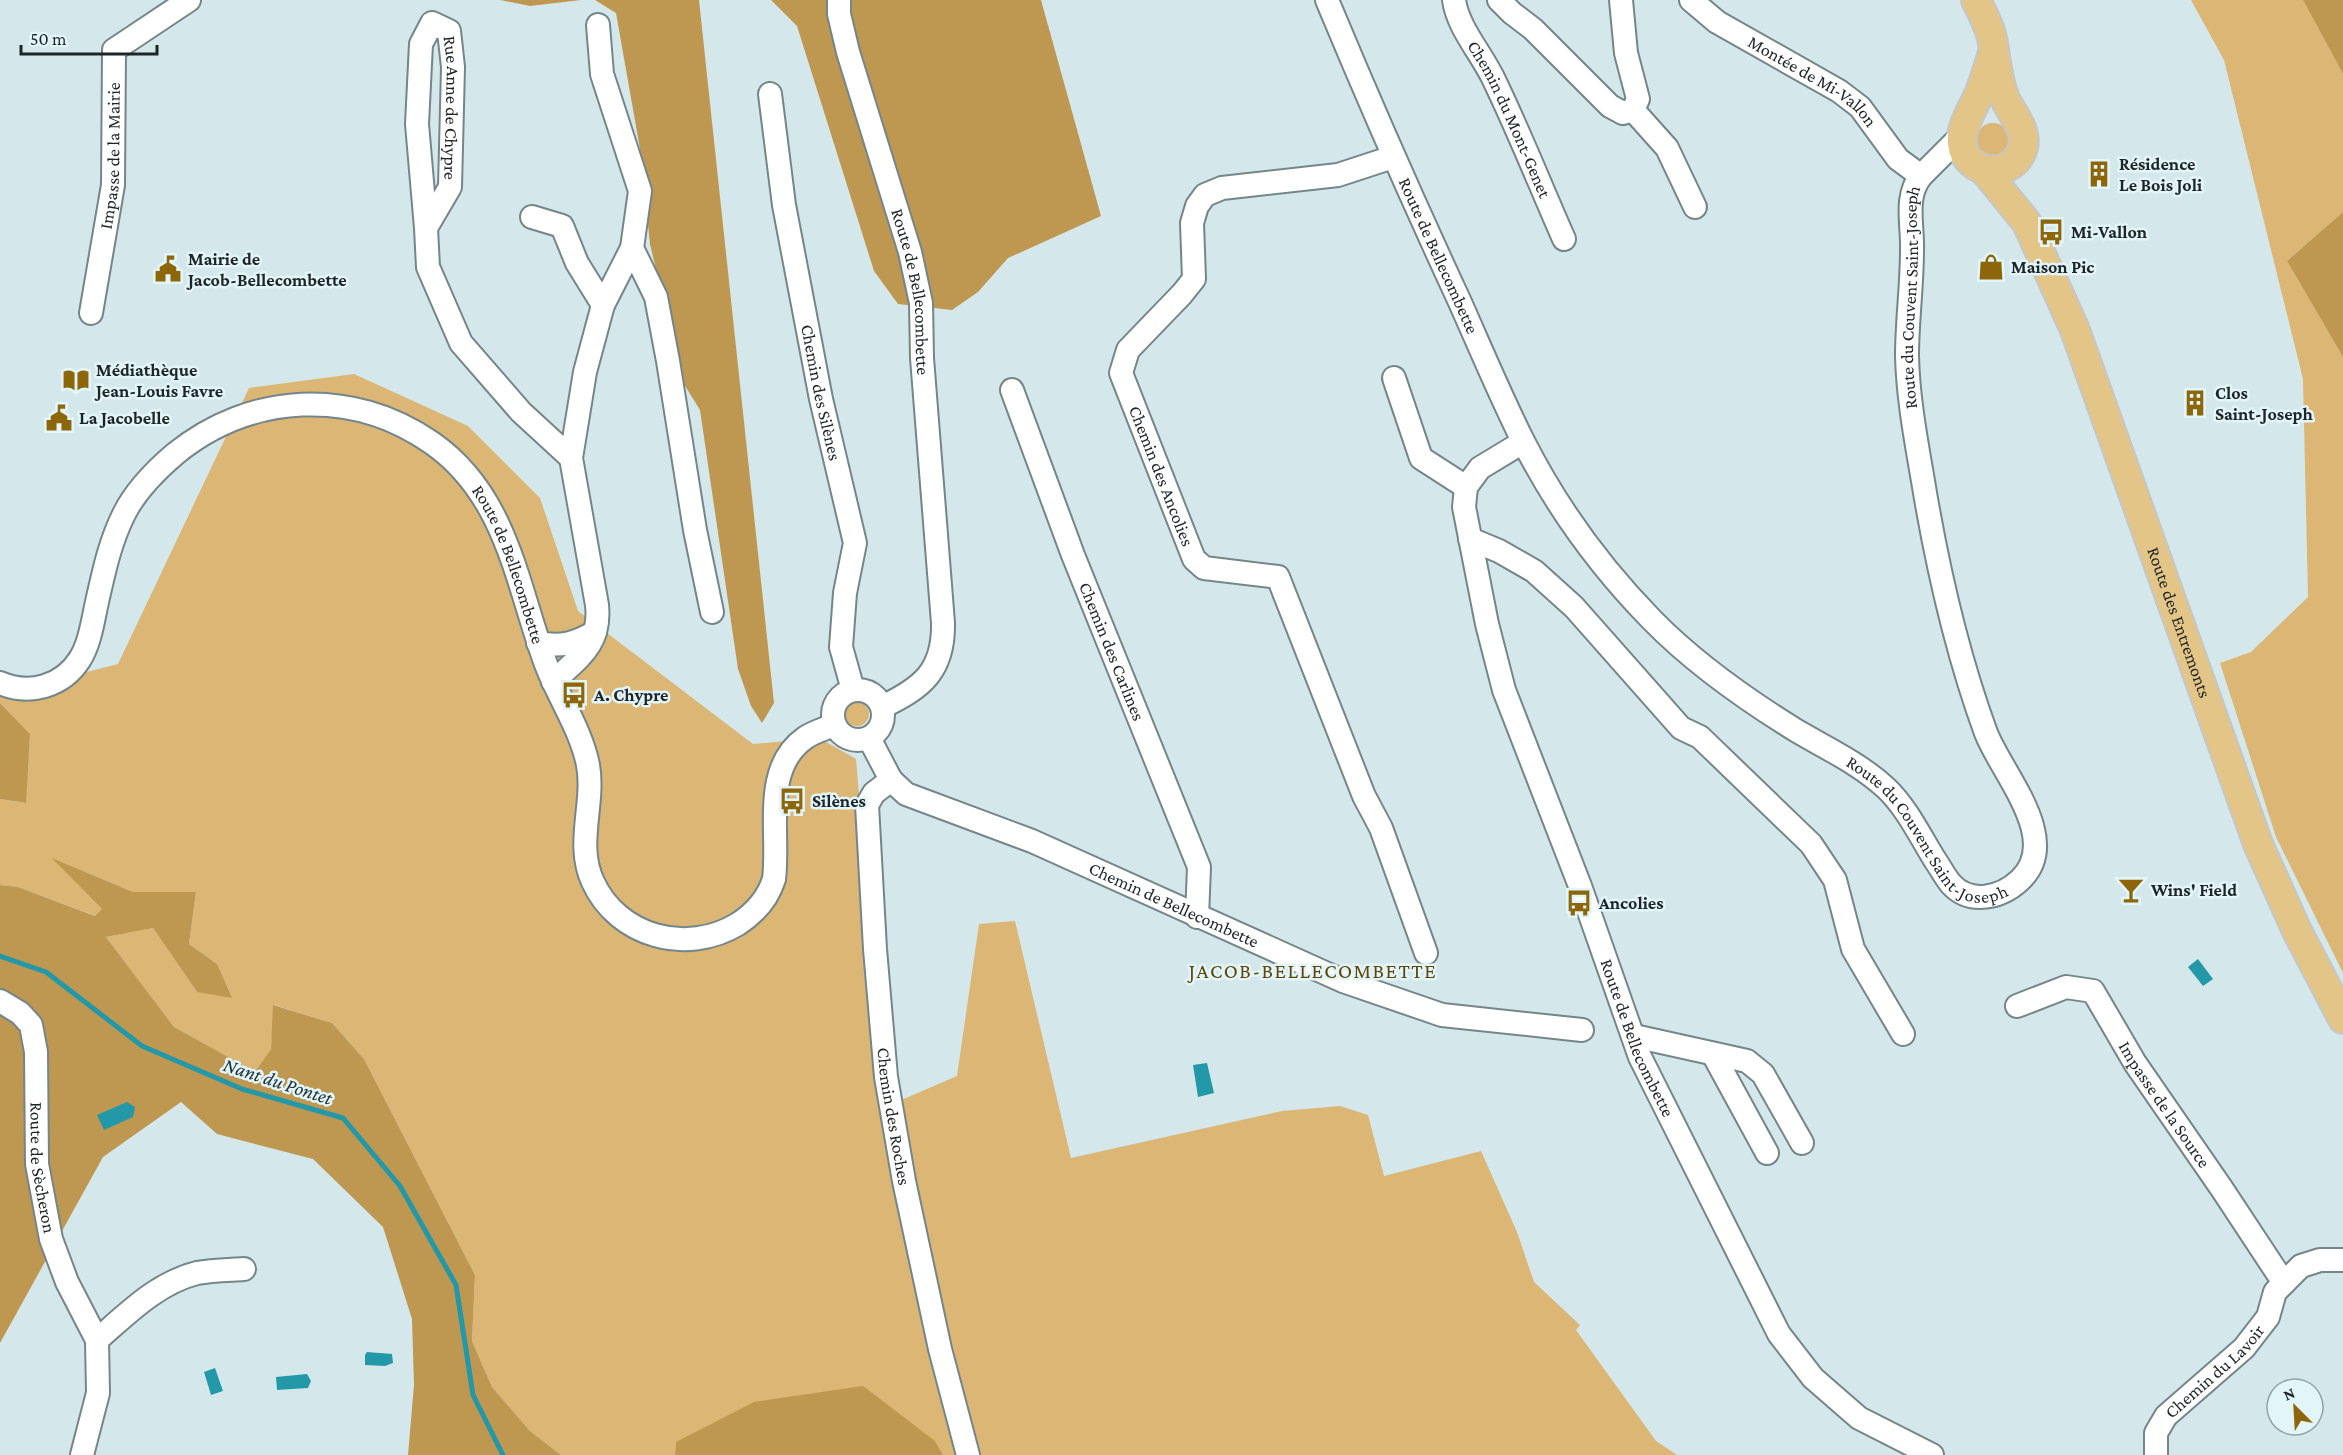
<svg xmlns="http://www.w3.org/2000/svg" width="2343" height="1455" viewBox="0 0 2343 1455" font-family="'Crimson Pro',serif">
  <rect width="100%" height="100%" fill="#d4e8eb"/>
  <g fill="#dbb674">
    <path d="M 2191,0 L 2303,0 L 2343,74 L 2343,212 L 2287,261 L 2343,357 L 2343,973 L 2276,837 L 2220,663 L 2251,652 L 2308,597 L 2303,379 L 2224,60 Z"/>
    <circle cx="1993" cy="140" r="17"/>
    <path d="M 354,374 L 468,426 L 540,498 L 578,611 L 753,744 L 819,738 L 856,759 L 885,1107 L 957,1076 L 979,924 L 1015,921 L 1071,1158 L 1282,1111 L 1340,1106 L 1368,1115 L 1384,1176 L 1481,1151 L 1517,1232 L 1534,1282 L 1580,1325 L 1576,1330 L 1656,1441 L 1677,1455 L 943,1455 L 935,1441 L 676,1442 L 675,1455 L 561,1455 L 530,1431 L 492,1387 L 472,1341 L 475,1275 L 364,1059 L 332,1023 L 274,1005 L 271,1049 L 255,1073 L 174,1027 L 106,937 L 153,928 L 197,992 L 217,964 L 189,944 L 196,892 L 133,892 L 54,859 L 102,909 L 96,916 L 18,887 L 0,885 L 0,799 L 25,803 L 30,734 L 0,703 L 0,694 L 118,664 L 249,388 Z"/>
    <circle cx="857" cy="714" r="12"/>
  </g>
  <g fill="#be9751">
    <path d="M 500,0 L 581,0 L 530,6 Z"/>
    <path d="M 595,0 L 699,0 L 774,703 L 762,723 L 751,706 L 738,669 L 700,410 L 682,381 L 650,244 L 640,149 L 616,13 Z"/>
    <path d="M 771,0 L 1041,0 L 1101,216 L 1008,258 L 978,292 L 952,310 L 898,304 L 874,271 L 797,26 Z"/>
    <path d="M 2303,0 L 2343,0 L 2343,74 Z"/>
    <path d="M 2343,212 L 2343,357 L 2287,261 Z"/>
    <path d="M 0,703 L 30,734 L 26,803 L 0,799 Z"/>
    <path d="M 52,858 L 133,892 L 196,892 L 189,944 L 217,964 L 232,998 L 197,992 L 153,928 L 106,937 L 174,1027 L 255,1072 L 271,1049 L 273,1005 L 332,1023 L 364,1059 L 475,1275 L 472,1341 L 492,1387 L 530,1431 L 561,1455 L 408,1455 L 414,1385 L 412,1319 L 383,1227 L 313,1159 L 217,1134 L 181,1102 L 103,1157 L 0,1343 L 0,885 L 18,887 L 95,916 L 102,909 Z"/>
    <path d="M 863,1386 L 935,1441 L 943,1455 L 675,1455 L 676,1442 L 754,1402 Z"/>
  </g>
  <g fill="#2298a8">
    <path d="M 2198,959 L 2213,979 L 2203,986 L 2188,967 Z"/>
    <path d="M 1207,1063 L 1214,1093 L 1198,1097 L 1193,1065 Z"/>
    <path d="M 127,1102 L 135,1107 L 133,1117 L 104,1130 L 97,1115 Z"/>
    <path d="M 367,1352 L 392,1354 L 393,1363 L 385,1366 L 365,1365 L 365,1355 Z"/>
    <path d="M 215,1368 L 223,1391 L 211,1395 L 204,1372 Z"/>
    <path d="M 307,1374 L 311,1381 L 308,1388 L 277,1390 L 276,1377 Z"/>
  </g>
  <g fill="none" stroke-linecap="round" stroke-linejoin="round">
    <path stroke="#2298a8" stroke-width="5" d="M 0,956 L 46,972 L 142,1046 L 242,1089 L 343,1118 L 400,1186 L 456,1285 L 473,1395 L 503,1455"/>
    <g stroke="#748689" stroke-width="26">
      <g id="minor">
        <path id="s1" d="M 839,0 L 839,14 L 848,52 L 910,252 L 921,303 L 922,358 L 943,623 C 944,671 922,688 882,707"/>
        <path id="s2" d="M 1327,0 C 1369,101 1413,201 1459,300 C 1480,347 1500,395 1523,441 C 1556,506 1601,568 1652,620 C 1695,664 1745,699 1797,731 C 1828,749 1860,764 1886,788 C 1907,808 1920,836 1935,860 C 1940,867 1945,877 1951,884 C 1970,905 2001,898 2020,880 C 2063,840 2002,774 1986,733 C 1956,651 1937,566 1923,481 C 1916,440 1908,398 1907,356 C 1907,321 1912,286 1912,250 C 1913,225 1904,197 1921,176 L 1962,135"/>
        <path id="s3" d="M 1454,0 C 1458,29 1483,55 1495,82 C 1520,134 1541,187 1564,239"/>
        <path d="M 1499,0 L 1512,13 L 1533,29 L 1610,106 L 1623,113 L 1633,110 L 1638,99 L 1626,53 L 1621,0"/>
        <path id="s4" d="M 1691,0 L 1717,22 L 1839,91 L 1860,107 L 1898,159 L 1921,176"/>
        <path id="s5" d="M 770,94 L 784,205 L 821,399 L 855,543 L 845,593 L 841,647 L 853,690"/>
        <path d="M 1633,110 L 1667,148 L 1695,207"/>
        <path id="s6" d="M 1393,157 L 1338,175 L 1222,188 L 1205,195 L 1197,206 L 1192,223 L 1194,279 L 1182,294 L 1128,350 L 1121,373 L 1194,559 L 1204,568 L 1278,577 L 1364,796 L 1381,828 L 1426,953"/>
        <path d="M 532,217 L 562,226 L 577,263 L 603,305"/>
        <path id="s7" d="M 426,228 L 417,124 L 421,44 L 432,23 L 449,31 L 453,67 L 450,187 L 426,228 L 428,267 L 461,343 L 521,412 L 571,458"/>
        <path d="M 632,248 L 656,297 L 668,361 L 695,530 L 712,612"/>
        <path id="s8" d="M 91,313 L 113,185 L 114,50 L 189,0"/>
        <path d="M 1394,378 L 1421,458 L 1466,487"/>
        <path id="s9" d="M 1012,390 L 1073,555 L 1199,867 L 1197,917"/>
        <path id="s10" d="M 1523,442 L 1480,468 L 1466,487 L 1464,507 L 1487,624 L 1504,690 L 1580,886 L 1640,1057 L 1779,1334 L 1813,1378 L 1859,1418 L 1932,1455"/>
        <path d="M 1470,539 L 1499,551 L 1534,571 L 1574,607 L 1681,728 L 1700,737 L 1811,844 L 1835,880 L 1853,949 L 1903,1034"/>
        <path d="M 538,643 C 561,647 575,644 595,632"/>
        <path d="M 553,682 C 579,657 601,645 597,605 L 571,458 L 585,372 L 603,305 L 632,248 L 640,191 L 602,74 L 598,25"/>
        <path id="s11" d="M 0,683 C 30,696 63,686 80,659 C 90,643 93,620 97,602 C 104,571 110,542 124,514 C 136,490 155,471 175,454 C 250,393 352,387 432,443 C 508,496 517,587 547,667 C 560,700 581,730 588,765 C 595,804 575,844 593,882 C 618,937 687,955 738,924 C 755,913 768,898 774,879 C 780,833 761,769 805,738 C 813,732 825,729 834,725"/>
        <circle cx="858" cy="715" r="25"/>
        <path id="s12" d="M 869,738 L 891,780 L 906,794 L 1032,841 L 1343,981 L 1442,1015 L 1582,1030"/>
        <path id="s13" d="M 891,780 L 874,793 L 867,805 L 875,949 L 886,1077 L 904,1181 L 940,1349 L 968,1455"/>
        <path id="s14" d="M 0,1001 L 20,1013 L 31,1025 L 36,1052 L 37,1164 L 51,1239 L 67,1282 L 97,1340 L 98,1393 L 82,1455"/>
        <path id="s15" d="M 2017,1006 L 2066,987 L 2093,991 L 2135,1063 L 2222,1189 L 2284,1283"/>
        <path d="M 1634,1036 L 1747,1061 L 1763,1074 L 1802,1143"/>
        <path d="M 1713,1054 L 1767,1153"/>
        <path d="M 97,1340 C 127,1314 157,1283 197,1273 C 212,1270 229,1270 244,1269"/>
        <path id="s16" d="M 2156,1455 L 2156,1433 L 2166,1416 L 2244,1348 L 2268,1317 L 2275,1292 L 2301,1266 L 2320,1260 L 2343,1260"/>
      </g>
    </g>
    <g stroke="#c4c6c7" stroke-width="32">
      <g id="major">
        <path d="M 1976,0 C 1982,12 1989,25 1992,38 C 1996,59 1997,81 2006,101 C 2013,115 2027,130 2023,147 C 2015,180 1965,177 1962,143 C 1960,127 1974,107 1980,92 C 1985,79 1989,66 1993,53"/>
        <path id="s17" d="M 1984,170 L 2027,223 L 2075,330 L 2258,844 L 2297,931 L 2343,1019"/>
      </g>
    </g>
    <use href="#minor" stroke="#fff" stroke-width="22"/>
    <use href="#major" stroke="#e4c588" stroke-width="28"/>
  </g>
  <defs>
    <g id="building-bare" transform="scale(2.07)"><path d="M-4-6H4V6H1V3H-1V6H-4ZM-2.5-4.3h1.7v1.8h-1.7ZM.8-4.3h1.7v1.8H.8ZM-2.5-1h1.7V.8h-1.7ZM.8-1h1.7V.8H.8Z" fill="#8d6609" stroke="#e2f5f9" stroke-width="2.5" paint-order="stroke"/></g>
    <g id="bus-bare" transform="scale(2.07)"><path d="M-5-6H5V4H4V6H2V4H-2V6H-4V4H-5ZM-3.5-4V0h7V-4ZM-3.5 1.2v1.5H-2V1.2ZM2 1.2v1.5H3.5V1.2Z" fill="#8d6609" stroke="#e2f5f9" stroke-width="2.5" paint-order="stroke"/></g>
    <g id="shop-bare" transform="scale(2.07)"><path d="M-5-2.5h2.3a2.7 3.5 0 0 1 5.4 0H5L5.5 6h-11ZM-1.5-2.5h3a1.5 2.3 0 0 0-3 0Z" fill="#8d6609" stroke="#e2f5f9" stroke-width="2.5" paint-order="stroke"/></g>
    <g id="civic-bare" transform="scale(2.07)"><path d="M-.6-6.5H3V-4.5H.6V-3L4-1V1h2V6H-6V1h2V-1L-.6-3ZM-1.2 2.5V6h2.4V2.5Z" fill="#8d6609" stroke="#e2f5f9" stroke-width="2.5" paint-order="stroke"/></g>
    <g id="library-bare" transform="scale(2.07)"><path d="M-6-4Q-3-5.5-.7-3.5V5Q-3 3-6 4ZM6-4Q3-5.5 .7-3.5V5Q3 3 6 4Z" fill="#8d6609" stroke="#e2f5f9" stroke-width="2.5" paint-order="stroke"/></g>
    <g id="bar-bare" transform="scale(2.07)"><path d="M-6-5H6L.8 .8V4.5H3.5V6h-7V4.5H-.8V.8Z" fill="#8d6609" stroke="#e2f5f9" stroke-width="2.5" paint-order="stroke"/></g>
  </defs>
  <g fill-rule="evenodd">
    <use href="#building-bare" x="2099" y="174"/>
    <use href="#bus-bare" x="2051" y="232"/>
    <use href="#shop-bare" x="1991" y="267"/>
    <use href="#civic-bare" x="168" y="269"/>
    <use href="#library-bare" x="76" y="380"/>
    <use href="#building-bare" x="2195" y="403"/>
    <use href="#civic-bare" x="59" y="418"/>
    <use href="#bus-bare" x="574" y="695"/>
    <use href="#bus-bare" x="792" y="801"/>
    <use href="#bar-bare" x="2131" y="890"/>
    <use href="#bus-bare" x="1579" y="903"/>
  </g>
  <g text-anchor="middle" dominant-baseline="central" stroke-width="5" stroke-linejoin="round" paint-order="stroke">
    <g font-size="18" fill="#1e2526" stroke="#e2f5f9">
      <text stroke="none"><textPath href="#s4" startOffset="147">Montée de Mi-Vallon</textPath></text>
      <text stroke="none"><textPath href="#s7" startOffset="304">Rue Anne de Chypre</textPath></text>
      <text stroke="none"><textPath href="#s3" startOffset="132">Chemin du Mont-Genet</textPath></text>
      <text stroke="none"><textPath href="#s8" startOffset="159">Impasse de la Mairie</textPath></text>
      <text stroke="none"><textPath href="#s2" startOffset="279">Route de Bellecombette</textPath></text>
      <text stroke="none"><textPath href="#s1" startOffset="302">Route de Bellecombette</textPath></text>
      <text stroke="none"><textPath href="#s2" startOffset="1794">Route du Couvent Saint-Joseph</textPath></text>
      <text stroke="none"><textPath href="#s5" startOffset="303">Chemin des Silènes</textPath></text>
      <text stroke="none"><textPath href="#s6" startOffset="512">Chemin des Ancolies</textPath></text>
      <text stroke="none"><textPath href="#s11" startOffset="746">Route de Bellecombette</textPath></text>
      <text stroke="none"><textPath href="#s17" startOffset="496">Route des Entremonts</textPath></text>
      <text stroke="none"><textPath href="#s9" startOffset="280">Chemin des Carlines</textPath></text>
      <text stroke="none"><textPath href="#s2" startOffset="1058">Route du Couvent Saint-Joseph</textPath></text>
      <text stroke="none"><textPath href="#s12" startOffset="358">Chemin de Bellecombette</textPath></text>
      <text stroke="none"><textPath href="#s10" startOffset="654">Route de Bellecombette</textPath></text>
      <text stroke="none"><textPath href="#s15" startOffset="214">Impasse de la Source</textPath></text>
      <text stroke="none"><textPath href="#s13" startOffset="348">Chemin des Roches</textPath></text>
      <text stroke="none"><textPath href="#s14" startOffset="183">Route de Sècheron</textPath></text>
      <text stroke="none"><textPath href="#s16" startOffset="108">Chemin du Lavoir</textPath></text>
    </g>
    <g font-size="18" font-weight="bold" fill="#1e2526" stroke="#e2f5f9" text-anchor="start">
      <text x="2119" y="164">Résidence<tspan x="2119" dy="21">Le Bois Joli</tspan></text>
      <text x="2071" y="232">Mi-Vallon</text>
      <text x="188" y="259">Mairie de<tspan x="188" dy="21">Jacob-Bellecombette</tspan></text>
      <text x="2011" y="267">Maison Pic</text>
      <text x="96" y="370">Médiathèque<tspan x="96" dy="21">Jean-Louis Favre</tspan></text>
      <text x="2215" y="393">Clos<tspan x="2215" dy="21">Saint-Joseph</tspan></text>
      <text x="79" y="418">La Jacobelle</text>
      <text x="594" y="695">A. Chypre</text>
      <text x="812" y="801">Silènes</text>
      <text x="2151" y="890">Wins' Field</text>
      <text x="1599" y="903">Ancolies</text>
    </g>
    <g font-size="20" font-style="italic" fill="#1b2e31" stroke="#e2f5f9">
      <text transform="translate(278 1081) rotate(18)">Nant du Pontet</text>
    </g>
    <g font-size="21" letter-spacing="1.5" fill="#61450a" stroke="#e2f5f9">
      <text x="1313" y="971">JACOB-BELLECOMBETTE</text>
    </g>
  </g>
  <g transform="translate(2295 1407) rotate(336)"><circle r="28" fill="#e2f5f9" stroke="#94a2a5" stroke-width="1.5"/>
  <path d="M0-4.5L10 22L0 15L-10 22Z" fill="#8d6609"/>
  <text y="-9" font-size="16" font-weight="bold" text-anchor="middle" fill="#1e2526">N</text>
  </g>
  <path d="M21 45v9h136v-9" fill="none" stroke="#1e2526" stroke-width="3"/>
  <text x="30" y="45" font-size="18" fill="#1e2526" stroke="#e2f5f9" stroke-width="4.5" paint-order="stroke">50 m</text>
</svg>
